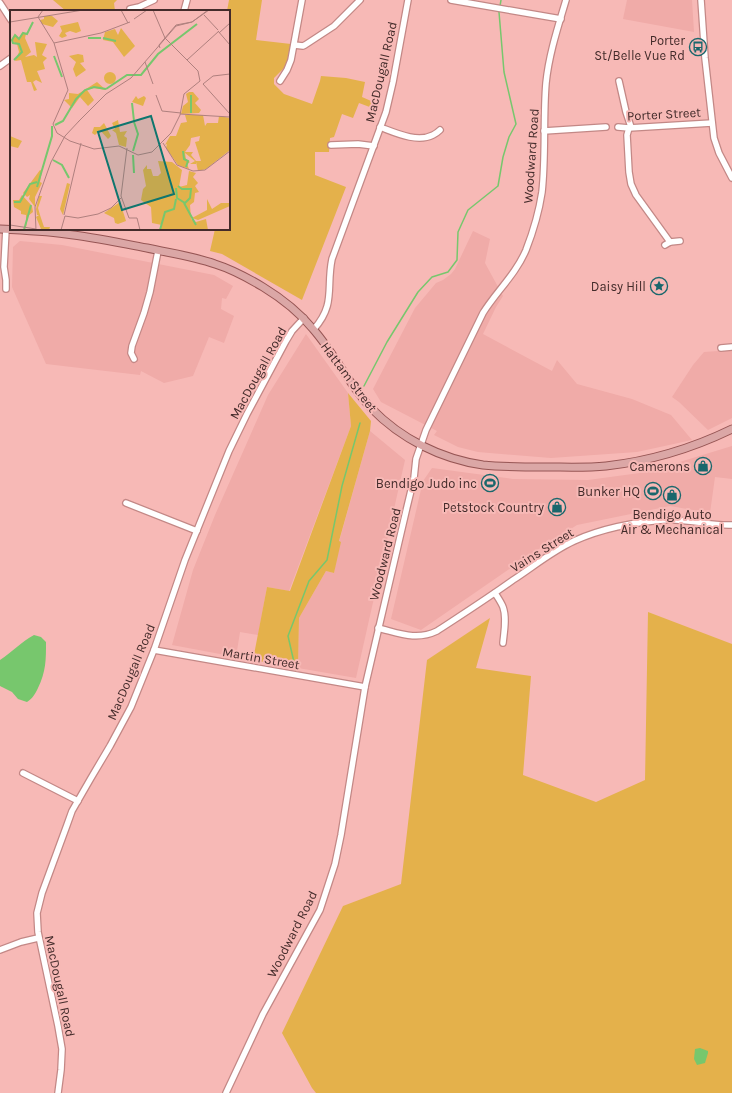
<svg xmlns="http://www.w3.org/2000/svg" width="732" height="1093" viewBox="0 0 732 1093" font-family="Karla,sans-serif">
  <rect width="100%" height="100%" fill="#f7b9b6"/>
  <g fill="#f0aba8">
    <path d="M 627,0 L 692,0 L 694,32 L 623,19 Z"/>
    <path d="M 473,231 L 490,239 L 485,263 L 503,296 L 496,307 L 483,334 L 552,371 L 557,360 L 577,384 L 632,399 L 671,415 L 692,440 L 637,452 L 551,458 L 478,452 L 458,447 L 434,435 L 437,431 L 381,402 L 373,389 L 415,308 L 436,283 L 443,280 L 451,274 L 455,269 Z"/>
    <path d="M 20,241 L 62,245 L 214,275 L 233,286 L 226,299 L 222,298 L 221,309 L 234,316 L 224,343 L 209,337 L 193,376 L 164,383 L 141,371 L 140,375 L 46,364 L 12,287 L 13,247 Z"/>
    <path d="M 306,334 L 348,393 L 351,426 L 289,591 L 267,587 L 258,635 L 240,632 L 236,657 L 172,645 L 193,570 L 215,515 L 268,395 Z"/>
    <path d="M 732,350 L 732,418 L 708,430 L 679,402 L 672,397 L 693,365 L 704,352 Z"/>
    <path d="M 370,431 L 405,460 L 356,678 L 298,668 L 299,618 L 326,571 L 334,573 L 339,542 Z"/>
    <path d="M 732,446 L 732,479 L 715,477 L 710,513 L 670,506 L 577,525 L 531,554 L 421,630 L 391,619 L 423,481 L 432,468 L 513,479 L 588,480 L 647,472 Z"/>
  </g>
  <g fill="#e4b14b">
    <path d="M 53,0 L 117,0 L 114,3 L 115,11 L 66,11 Z"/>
    <path d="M 229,0 L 262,0 L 256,40 L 291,44 L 287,63 L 283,69 L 274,78 L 274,84 L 284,94 L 312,104 L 320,81 L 321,76 L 346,78 L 365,82 L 362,97 L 378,104 L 375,109 L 359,103 L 353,118 L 342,114 L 334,137 L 330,138 L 329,152 L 315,152 L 315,175 L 346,187 L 302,300 L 222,254 L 210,251 L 215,229 L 229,229 L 229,11 L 227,11 Z"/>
    <path d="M 348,393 L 371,421 L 370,431 L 339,541 L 341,542 L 334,573 L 326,571 L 299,618 L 298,668 L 253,660 L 267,587 L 290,591 L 351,426 Z"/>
    <path d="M 648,612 L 732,644 L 732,1093 L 316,1093 L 312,1088 L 282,1033 L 343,906 L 401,884 L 427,660 L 490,618 L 476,668 L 531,676 L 523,775 L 596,802 L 645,780 Z"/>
  </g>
  <g fill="#77c76d">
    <path d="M 34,635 L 41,637 L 46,642 C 46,660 46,671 38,688 C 35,694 33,698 27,702 L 18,699 L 12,692 L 0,686 L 0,660 C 12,652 21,642 34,635 Z"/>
    <path d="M 700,1048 L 708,1051 L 708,1053 L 705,1063 L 697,1065 L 694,1059 L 695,1049 Z"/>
  </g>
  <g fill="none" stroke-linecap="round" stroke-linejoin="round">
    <g stroke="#77c76d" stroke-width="1.5">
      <path d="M 500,6 L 501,0"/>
      <path d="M 364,386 L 387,342 L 418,292 L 432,277 L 448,272 L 457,260 L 458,232 L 468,210 L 498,186 L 503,157 L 509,137 L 516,124 L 504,72 L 499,12"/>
      <path d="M 296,671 L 288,636 L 309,581 L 327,560 L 342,486 L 360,423"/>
    </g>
    <g stroke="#c38886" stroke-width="8">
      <g id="minor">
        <path d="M 451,0 L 561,19"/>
        <path d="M 701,0 L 705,58 L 714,138 L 719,153 L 732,178"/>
        <path d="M 0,3 L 11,20"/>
        <path d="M 130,9 L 139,7 L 154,0"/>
        <path d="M 184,11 L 187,0"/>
        <path d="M 294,45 L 303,46 L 305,45 L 334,26 L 360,0"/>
        <path d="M 0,66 L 11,58"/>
        <path d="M 280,81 L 287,70 L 291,60 L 302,0"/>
        <path d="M 619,81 L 626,112 L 631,127"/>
        <path d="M 380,127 C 396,133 417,143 433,135 C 435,134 438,132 440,130"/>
        <path d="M 618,127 L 629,128 L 712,123"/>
        <path d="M 629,128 L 627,135 L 629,172 L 631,184 L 636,195 L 670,242"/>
        <path d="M 544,131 L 606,127"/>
        <path d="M 331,145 L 358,144 L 374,146"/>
        <path d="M 6,229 L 4,267 L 6,280 L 6,289"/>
        <path d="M 665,245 L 670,242 L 680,241"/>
        <path d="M 314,329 C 336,304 326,288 332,259 L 386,112 L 393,82 L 408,0"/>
        <path d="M 721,348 L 732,347"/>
        <path d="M 134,359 L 131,353 L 132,346 L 144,313 L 150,292 L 158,251"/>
        <path d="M 126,503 L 197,531"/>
        <path d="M 495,593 C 498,598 501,602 503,607 C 507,618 504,632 503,643"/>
        <path d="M 378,628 C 399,633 416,641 437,631 C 463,614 488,598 513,580 C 533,567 552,551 574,541 C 600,529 634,522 663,520 C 686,518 709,526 732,525"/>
        <path d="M 154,650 L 365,687"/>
        <path d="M 23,773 L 78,801"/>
        <path d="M 0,950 L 21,942 L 38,938"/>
        <path d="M 58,1093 L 61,1070 L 62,1049 L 58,1026 L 38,932 L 37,913 L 42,893 L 67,825 L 72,811 L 91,778 L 110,746 L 131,707 L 154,650 L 185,560 L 229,451 L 247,414 L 286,341 L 292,331 L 304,318"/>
        <path d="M 226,1093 L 263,1014 L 320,910 L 335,864 L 341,835 L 365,687 L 407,507 L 414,478 L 416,459 L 426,430 L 483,313 C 496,292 516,274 526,250 C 533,232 539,212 542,192 C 546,156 543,119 546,83 C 549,54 558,27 566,0"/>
      </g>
    </g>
    <g stroke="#965554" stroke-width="9">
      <path id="major" d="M 0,229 C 22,230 44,231 66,234 C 93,237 120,243 147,248 C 169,253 193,256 215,264 C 231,269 248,278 263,287 C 281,298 299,312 313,329 C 335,354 349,385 371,408 C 401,439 441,459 483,465 C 503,467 524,467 545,467 C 565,467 586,468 606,466 C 650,461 693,448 732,429"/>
    </g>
    <use href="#minor" stroke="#fff" stroke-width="5.5"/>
    <use href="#major" stroke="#dba7a6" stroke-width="7"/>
  </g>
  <defs>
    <g id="bus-ring" transform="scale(0.9)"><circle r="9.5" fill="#f7b9b6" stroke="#1a676c" stroke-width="1.5"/><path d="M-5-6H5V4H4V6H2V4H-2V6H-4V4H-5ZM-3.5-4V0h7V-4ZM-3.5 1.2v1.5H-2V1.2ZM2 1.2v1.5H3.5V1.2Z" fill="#1a676c"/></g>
    <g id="sight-ring" transform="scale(0.9)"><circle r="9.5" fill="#f7b9b6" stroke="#1a676c" stroke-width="1.5"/><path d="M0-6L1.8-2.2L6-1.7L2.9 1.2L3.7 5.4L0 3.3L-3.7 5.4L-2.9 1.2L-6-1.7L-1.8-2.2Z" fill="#1a676c"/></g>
    <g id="shop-ring" transform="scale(0.9)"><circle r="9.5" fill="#f7b9b6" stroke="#1a676c" stroke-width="1.5"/><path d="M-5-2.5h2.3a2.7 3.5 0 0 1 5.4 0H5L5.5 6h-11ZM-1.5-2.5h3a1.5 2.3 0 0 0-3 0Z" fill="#1a676c"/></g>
    <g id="stadium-ring" transform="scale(0.9)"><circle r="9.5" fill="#f7b9b6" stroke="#1a676c" stroke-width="1.5"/><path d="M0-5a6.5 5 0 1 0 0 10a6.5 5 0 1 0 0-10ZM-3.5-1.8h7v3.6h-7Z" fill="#1a676c"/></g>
  </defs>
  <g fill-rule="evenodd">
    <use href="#bus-ring" x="698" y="47"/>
    <use href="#sight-ring" x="659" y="286"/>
    <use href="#shop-ring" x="703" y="466"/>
    <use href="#stadium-ring" x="490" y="483"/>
    <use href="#stadium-ring" x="653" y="491"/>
    <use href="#shop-ring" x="672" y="495"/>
    <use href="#shop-ring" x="557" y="507"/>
  </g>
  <g text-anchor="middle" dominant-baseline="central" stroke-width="4" stroke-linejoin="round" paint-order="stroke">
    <g font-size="13" fill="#432b2a" stroke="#f7b9b6" text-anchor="end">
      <text x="685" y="40">Porter<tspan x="685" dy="15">St/Belle Vue Rd</tspan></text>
      <text x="646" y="286">Daisy Hill</text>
      <text x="690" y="466">Camerons</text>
      <text x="477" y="483">Bendigo Judo inc</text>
      <text x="640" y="491">Bunker HQ</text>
      <text x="544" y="507">Petstock Country</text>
      <text x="672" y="514" text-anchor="middle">Bendigo Auto<tspan x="672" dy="15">Air &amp; Mechanical</tspan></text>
    </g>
    <g font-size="13" fill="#432b2a" stroke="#f7b9b6">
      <text transform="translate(381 72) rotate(-77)">MacDougall Road</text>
      <text transform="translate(664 114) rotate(-3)">Porter Street</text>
      <text transform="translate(531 156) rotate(-86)">Woodward Road</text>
      <text transform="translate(258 373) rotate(-61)">MacDougall Road</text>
      <text transform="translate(349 377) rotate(53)">Hattam Street</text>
      <text transform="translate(542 550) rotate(-32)">Vains Street</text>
      <text transform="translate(385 554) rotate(-76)">Woodward Road</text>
      <text transform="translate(261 658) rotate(10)">Martin Street</text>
      <text transform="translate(131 672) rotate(-67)">MacDougall Road</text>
      <text transform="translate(292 934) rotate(-63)">Woodward Road</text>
      <text transform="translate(60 986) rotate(78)">MacDougall Road</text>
    </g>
  </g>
  <g transform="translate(10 10)">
    <rect width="220" height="220" fill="#f7b9b6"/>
    <path d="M 34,6 L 42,6 L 48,11 L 43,17 L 32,14 L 30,10 L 34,9 ZM 68,12 L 71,21 L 66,23 L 60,21 L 55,23 L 57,26 L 52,28 L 49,26 L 52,21 L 50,16 ZM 111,18 L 125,36 L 114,47 L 103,32 L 93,30 L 95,22 L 105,19 L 108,25 ZM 12,23 L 16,24 L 15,28 L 21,42 L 15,47 L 24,45 L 27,47 L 25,32 L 37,34 L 32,45 L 37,48 L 33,52 L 35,59 L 27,61 L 32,73 L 26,70 L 23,72 L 27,80 L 24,81 L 21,72 L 17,72 L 11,50 L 5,51 L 9,42 L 7,34 L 1,30 L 5,24 L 9,28 ZM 68,44 L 73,45 L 74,52 L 70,53 L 76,60 L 66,67 L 63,59 L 66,52 L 59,46 ZM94 68a6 6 0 1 1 12 0a6 6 0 1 1-12 0ZM 87,72 L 96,80 L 84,78 L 77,80 L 84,90 L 78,96 L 70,87 L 62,98 L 54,90 L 59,89 L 59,83 L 68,84 ZM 179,82 L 183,82 L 189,89 L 185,93 L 191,100 L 189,103 L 171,104 L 173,96 L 178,92 L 176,84 ZM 126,86 L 128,89 L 134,86 L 136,88 L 133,96 L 122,92 ZM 175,105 L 193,105 L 195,116 L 197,113 L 208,113 L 209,106 L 220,108 L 220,140 L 196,159 L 188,161 L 186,152 L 186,154 L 180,154 L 185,151 L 175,143 L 176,149 L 180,152 L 177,154 L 179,159 L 168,155 L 156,138 L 157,134 L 155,135 L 160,126 L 166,126 L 171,113 L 177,112 ZM 190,126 L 189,131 L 185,132 L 191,151 L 186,151 L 181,145 L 183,142 L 175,142 L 180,135 L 181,128 ZM 108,110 L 110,122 L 117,121 L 114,126 L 117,128 L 116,137 L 109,135 L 106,123 L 102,120 L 105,119 L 102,113 ZM 94,113 L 101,126 L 98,129 L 90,120 L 85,125 L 82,123 L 84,117 L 90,117 ZM 0,126 L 12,131 L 8,138 L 0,136 ZM 148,151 L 162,152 L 172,160 L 169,177 L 177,175 L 179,161 L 186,163 L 183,167 L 188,173 L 185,176 L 189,182 L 185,183 L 184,192 L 180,195 L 181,209 L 186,212 L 196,209 L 198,220 L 149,220 L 152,215 L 142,213 L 141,197 L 131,190 L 133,179 L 136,176 L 133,160 L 137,155 L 137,159 L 141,159 L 143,166 L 148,166 L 151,163 ZM 30,160 L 32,161 L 30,172 L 32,173 L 25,187 L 25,197 L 19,189 L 20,185 L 17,187 L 13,183 ZM 57,173 L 60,174 L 53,205 L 50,199 ZM 12,185 L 22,196 L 23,202 L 18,206 L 16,217 L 16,205 L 11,204 L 11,201 L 4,197 L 3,190 L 9,190 ZM 29,186 L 32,186 L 28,198 L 30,205 L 34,217 L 40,217 L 39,220 L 31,219 L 26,207 L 29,205 L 27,205 L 26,199 ZM 197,189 L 202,199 L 211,193 L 220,193 L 220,196 L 188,210 L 182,208 L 197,200 ZM 110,192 L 116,211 L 108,214 L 105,213 L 104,208 L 94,203 Z" fill="#e4b14b" fill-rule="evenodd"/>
    <path fill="none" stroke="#77c76d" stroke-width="2" d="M 78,28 L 91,28M 93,28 L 106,31M 44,46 L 52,67M 4,50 L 12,42 L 9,34 L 3,33 L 2,30 L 5,25 L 9,29 L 13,23 L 17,24 L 23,12M 96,79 L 117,65 L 131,65 L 148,44 L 187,14M 181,85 L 181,103M 122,93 L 124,111M 45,115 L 53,111 L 66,89 L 75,80 L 84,77 L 96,79M 123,141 L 128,124 L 124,112M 173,141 L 174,149 L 178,151 L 176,157M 123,145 L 124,163M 43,150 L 52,155 L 59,168M 27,177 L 42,126 L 42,116M 166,178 L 167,188 L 175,193 L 180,188 L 181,179 L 172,179 L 168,176M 14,185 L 20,174 L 27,172M 4,192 L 10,192 L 14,185M 174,193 L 186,215M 14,220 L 21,195M 150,220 L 155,202 L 164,199 L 166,189"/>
    <path fill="none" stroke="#af807e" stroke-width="1" d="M 33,0 L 28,7 L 44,33 L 58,80 L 43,114 L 47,123 L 60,131 L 84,139 L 109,136 L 128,145 L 142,142 L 161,123 L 170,105 L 174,84 L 190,71M 111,0 L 118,13M 143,0 L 155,28M 194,5 L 208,20M 124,9 L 137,0M 0,12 L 73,0M 208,21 L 220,35M 209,23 L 220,13M 155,28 L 188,61 L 190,71M 44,33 L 91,23 L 120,12M 150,38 L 149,35 L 166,15 L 182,12 L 198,0M 177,50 L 209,21M 135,52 L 143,74M 193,74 L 220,104M 193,74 L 203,66 L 220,64M 146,85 L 152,101 L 171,103M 170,104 L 220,107M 68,112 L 96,84 L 121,68 L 166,16 L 182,12 L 199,0M 153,133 L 167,155 L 183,161 L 195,160M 117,138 L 111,186 L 119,208 L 127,208 L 130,220M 195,160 L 220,141M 54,205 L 71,133M 55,206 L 68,208 L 88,204 L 101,198 L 111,188M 0,215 L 26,219M 26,220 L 25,197 L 41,152 L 55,126 L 70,110M 51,220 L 55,206"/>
    <path fill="#0f766e" fill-opacity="0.15" stroke="#0f766e" stroke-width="2" d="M 141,106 L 164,184 L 112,200 L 88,122 Z"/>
    <rect width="220" height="220" fill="none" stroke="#432b2a" stroke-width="2"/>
  </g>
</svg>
